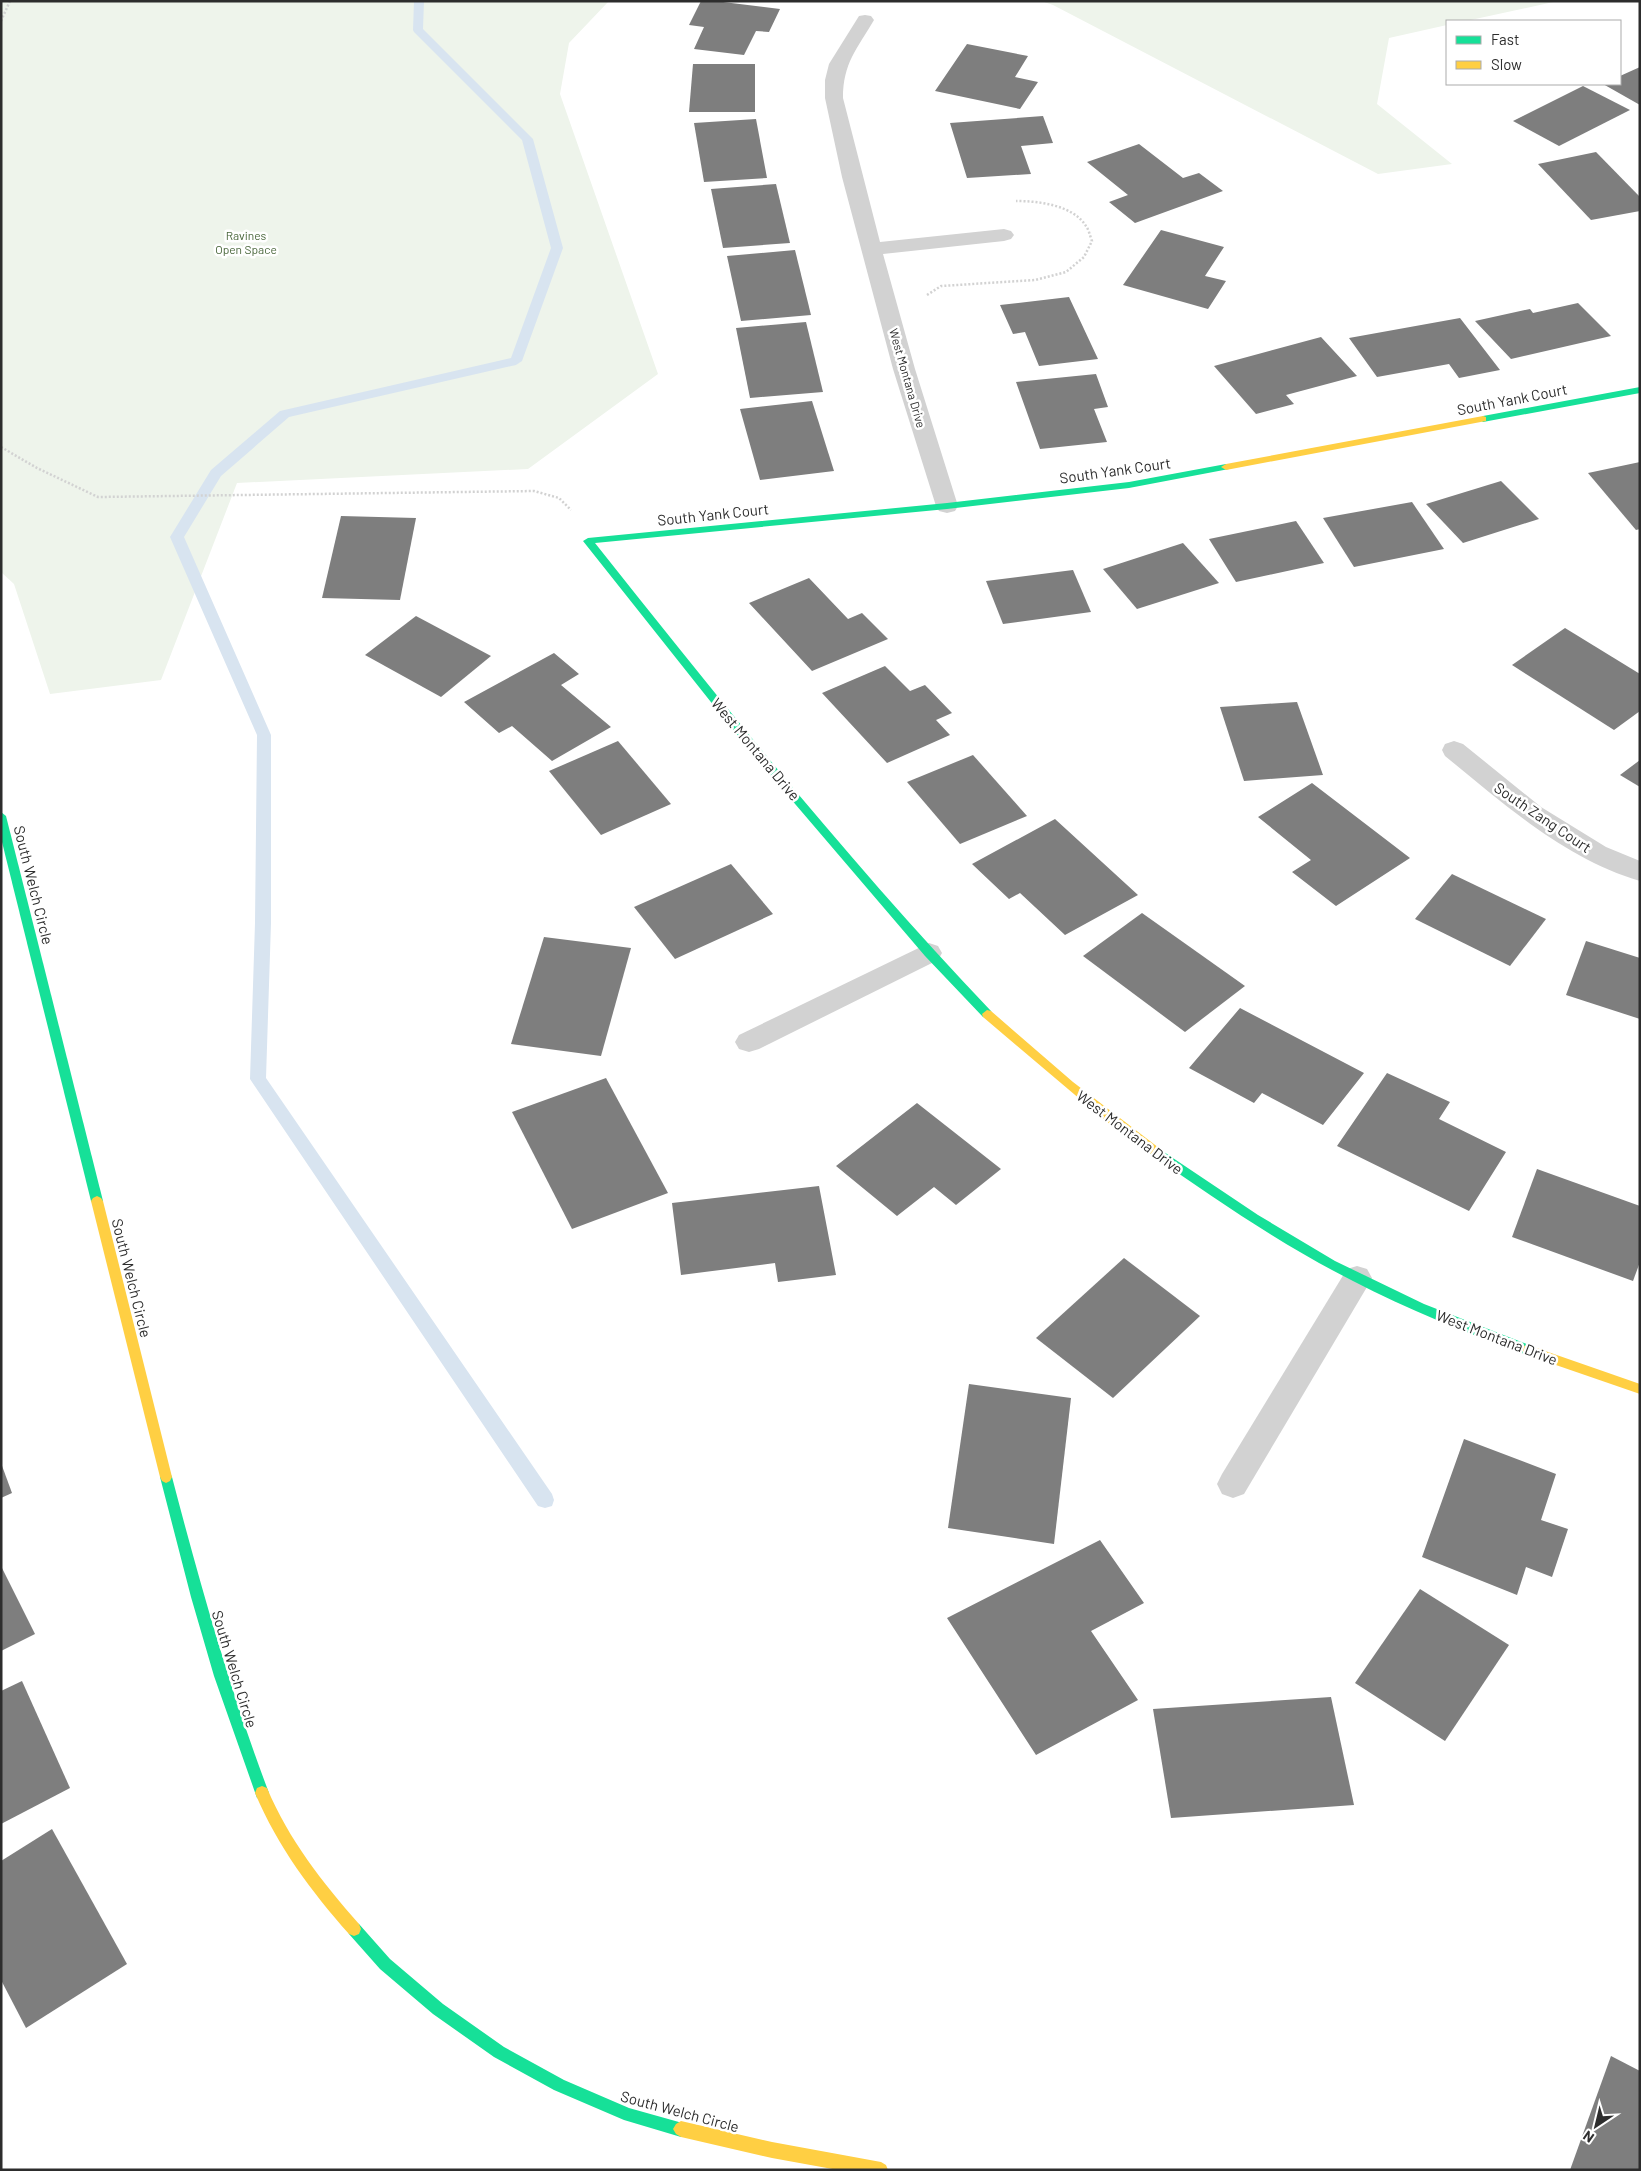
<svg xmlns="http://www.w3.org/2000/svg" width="1641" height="2171" viewBox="0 0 1641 2171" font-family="Barlow,sans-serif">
  <rect width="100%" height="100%" fill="#fff"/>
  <g fill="#eef4eb">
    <path d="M 1,1 L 609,1 L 569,43 L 560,94 L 658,374 L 528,469 L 237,483 L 161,680 L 50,694 L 14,584 L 1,572 Z"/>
    <path d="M 1041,1 L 1558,1 L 1466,21 L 1447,21 L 1447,25 L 1389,38 L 1377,104 L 1452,164 L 1378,174 L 1053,5 Z"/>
  </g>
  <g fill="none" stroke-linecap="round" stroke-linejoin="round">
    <path fill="#d8e4f0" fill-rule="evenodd" d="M 414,1 L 424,1 L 423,29 L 533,139 L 563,248 L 522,361 L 516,365 L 289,417 L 221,476 L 184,537 L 271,735 L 271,923 L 266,1078 L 552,1494 L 554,1500 L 552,1506 L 545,1508 L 538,1506 L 250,1079 L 255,923 L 257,735 L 170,537 L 211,470 L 280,411 L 511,358 L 551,248 L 522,140 L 414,32 L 413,30 Z"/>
  </g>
  <g fill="#7e7e7e">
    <path d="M 701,1 L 715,1 L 780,9 L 769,32 L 756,31 L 744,55 L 694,49 L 704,27 L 689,25 Z"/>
    <path d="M 967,44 L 1028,56 L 1015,77 L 1038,82 L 1020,109 L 935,91 Z"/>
    <path d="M 693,64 L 755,64 L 755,112 L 689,112 Z"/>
    <path d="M 1640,67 L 1640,105 L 1603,84 L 1620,84 L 1620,76 Z"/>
    <path d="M 1583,86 L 1630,110 L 1559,146 L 1513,121 Z"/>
    <path d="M 1043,116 L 1053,143 L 1021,146 L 1031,174 L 967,178 L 950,123 Z"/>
    <path d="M 756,119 L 767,178 L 704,182 L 694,123 Z"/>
    <path d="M 1139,144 L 1183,178 L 1199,173 L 1223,191 L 1135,223 L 1109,202 L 1128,195 L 1087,162 Z"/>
    <path d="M 1596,152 L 1640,197 L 1640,211 L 1591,220 L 1538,164 Z"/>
    <path d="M 776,184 L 790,243 L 723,248 L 711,189 Z"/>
    <path d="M 1161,230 L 1224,247 L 1205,276 L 1226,281 L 1208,309 L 1123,285 Z"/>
    <path d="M 795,250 L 811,315 L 741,321 L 727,256 Z"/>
    <path d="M 1069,297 L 1098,359 L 1039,366 L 1025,332 L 1013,334 L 1000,305 Z"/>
    <path d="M 1578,303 L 1611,336 L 1511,359 L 1475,321 L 1530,309 L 1533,313 Z"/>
    <path d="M 1460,318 L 1500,370 L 1459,378 L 1449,364 L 1377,377 L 1349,338 Z"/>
    <path d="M 806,322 L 823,392 L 750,398 L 736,328 Z"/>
    <path d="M 1321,337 L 1357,376 L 1286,395 L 1294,404 L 1256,414 L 1214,366 Z"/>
    <path d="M 1096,374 L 1108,407 L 1094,409 L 1107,442 L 1040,449 L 1016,382 Z"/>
    <path d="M 812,401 L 834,471 L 760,480 L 740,409 Z"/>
    <path d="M 1640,462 L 1640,529 L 1636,530 L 1588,473 Z"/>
    <path d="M 1501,481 L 1539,519 L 1463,543 L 1426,504 Z"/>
    <path d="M 1412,502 L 1444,549 L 1354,567 L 1323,518 Z"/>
    <path d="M 341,516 L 416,518 L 400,600 L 322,598 Z"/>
    <path d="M 1296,521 L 1324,563 L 1236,582 L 1209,539 Z"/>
    <path d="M 1183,543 L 1219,583 L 1137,609 L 1103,569 Z"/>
    <path d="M 1073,570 L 1091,612 L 1003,624 L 986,581 Z"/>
    <path d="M 809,578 L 848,619 L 862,613 L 888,639 L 812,671 L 749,603 Z"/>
    <path d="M 416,616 L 491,656 L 441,697 L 365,655 Z"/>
    <path d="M 1565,628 L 1640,674 L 1640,711 L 1614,730 L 1512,665 Z"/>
    <path d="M 554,653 L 579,674 L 561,685 L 611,727 L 552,761 L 512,726 L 499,733 L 464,702 Z"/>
    <path d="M 885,666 L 910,691 L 925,685 L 952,713 L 936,720 L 950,735 L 887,763 L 822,693 Z"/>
    <path d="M 1297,702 L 1323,775 L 1244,781 L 1220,707 Z"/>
    <path d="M 618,741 L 671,804 L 601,835 L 549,771 Z"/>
    <path d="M 973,755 L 1027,816 L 960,844 L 907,782 Z"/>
    <path d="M 1640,760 L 1640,787 L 1620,775 Z"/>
    <path d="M 1312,783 L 1410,858 L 1336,906 L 1292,872 L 1311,860 L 1258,817 Z"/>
    <path d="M 1055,819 L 1138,895 L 1065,935 L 1020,893 L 1009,899 L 972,864 Z"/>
    <path d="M 731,864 L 773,914 L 675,959 L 634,907 Z"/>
    <path d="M 1452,874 L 1546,919 L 1510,966 L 1415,919 Z"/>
    <path d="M 1142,913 L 1245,986 L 1185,1032 L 1083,956 Z"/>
    <path d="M 544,937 L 631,948 L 601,1056 L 511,1044 Z"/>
    <path d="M 1586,941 L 1640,958 L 1640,1019 L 1566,995 Z"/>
    <path d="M 1240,1008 L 1364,1073 L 1323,1125 L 1262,1093 L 1254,1103 L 1189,1068 Z"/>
    <path d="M 1387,1073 L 1450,1102 L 1439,1119 L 1506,1152 L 1469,1211 L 1337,1146 Z"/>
    <path d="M 606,1078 L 668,1193 L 572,1229 L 512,1112 Z"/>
    <path d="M 917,1103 L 1001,1169 L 956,1205 L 934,1187 L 897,1216 L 836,1166 Z"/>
    <path d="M 1537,1169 L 1640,1206 L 1640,1262 L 1633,1281 L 1512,1237 Z"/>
    <path d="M 819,1186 L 836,1275 L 778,1282 L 775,1263 L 681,1275 L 672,1203 Z"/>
    <path d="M 1124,1258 L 1200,1316 L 1113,1398 L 1036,1338 Z"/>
    <path d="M 969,1384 L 1071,1398 L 1054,1544 L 948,1528 Z"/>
    <path d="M 1464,1439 L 1556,1474 L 1541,1520 L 1568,1529 L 1552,1577 L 1526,1567 L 1517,1595 L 1422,1557 Z"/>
    <path d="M 1,1463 L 12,1493 L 1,1498 Z"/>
    <path d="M 1100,1540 L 1144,1603 L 1091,1631 L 1138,1700 L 1036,1755 L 947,1618 Z"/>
    <path d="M 1,1566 L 35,1634 L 1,1651 Z"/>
    <path d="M 1420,1589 L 1509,1645 L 1445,1741 L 1355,1683 Z"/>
    <path d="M 22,1681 L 70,1788 L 1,1824 L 1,1691 Z"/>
    <path d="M 1331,1697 L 1354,1805 L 1171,1818 L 1153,1709 Z"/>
    <path d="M 52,1829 L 127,1964 L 26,2028 L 1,1980 L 1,1861 Z"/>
    <path d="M 1611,2056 L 1640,2071 L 1640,2170 L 1570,2170 Z"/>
  </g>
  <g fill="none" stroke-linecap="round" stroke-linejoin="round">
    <g stroke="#d2d2d2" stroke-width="2.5" stroke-dasharray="2 2" stroke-linecap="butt">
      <path d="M 1,21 L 10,1"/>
      <path d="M 927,295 L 941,286 L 1035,280 L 1066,272 L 1084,257 L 1092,241 C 1090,236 1089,230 1086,226 C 1073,205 1038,201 1016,201"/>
      <path d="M 1,447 L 37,468 L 98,497 L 534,491 L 559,498 L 571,510"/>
    </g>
    <g fill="#d2d2d2" fill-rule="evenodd">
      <path d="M 865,15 L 871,16 L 874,20 C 857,49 843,63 843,98 L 880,242 L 1004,229 L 1011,231 L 1014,235 L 1011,239 L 1004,241 L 883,254 L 915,369 L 958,506 L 955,511 L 947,513 L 939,511 L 936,506 L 893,369 L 842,177 L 825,98 L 825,80 L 829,64 L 859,16 Z"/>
      <path d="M 1454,741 L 1463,744 L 1541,807 L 1606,847 L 1640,861 L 1640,881 C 1565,859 1504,804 1445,756 L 1442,750 L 1445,744 Z"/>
      <path d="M 929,943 L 938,946 L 942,953 L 938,960 L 759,1049 L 749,1052 L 739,1049 L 735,1042 L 739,1035 Z"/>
      <path d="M 1357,1266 L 1367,1269 L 1372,1278 L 1367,1287 L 1244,1494 L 1233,1498 L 1222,1494 L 1217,1484 L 1222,1474 L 1347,1269 Z"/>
    </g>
    <g fill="#16e098" fill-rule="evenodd">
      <path d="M 1640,387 L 1640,393 L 1483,422 L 1479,419 L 1483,416 Z"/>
      <path d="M 1226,464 L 1229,465 L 1229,469 L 1129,488 L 947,509 L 595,543 C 722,703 850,863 991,1011 L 992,1014 L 987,1018 L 983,1017 L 925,956 L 749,750 L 583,541 L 588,538 L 947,503 L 1129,482 Z"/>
      <path d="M 1,812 L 6,816 L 103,1201 L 101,1204 L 93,1204 L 91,1201 L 1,838 Z"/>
      <path d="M 1155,1146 L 1258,1215 L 1335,1261 L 1424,1304 L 1532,1346 L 1534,1350 L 1532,1354 L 1528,1355 L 1524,1354 C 1466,1332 1408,1310 1353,1281 C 1282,1245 1216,1200 1151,1154 L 1149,1151 L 1151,1148 Z"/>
      <path d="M 166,1471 L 170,1473 L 172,1477 C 200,1584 230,1690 269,1793 L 267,1798 L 262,1800 L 257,1798 L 214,1676 L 191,1597 L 160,1477 L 162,1473 Z"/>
      <path d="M 354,1922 L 359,1924 L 390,1959 L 443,2004 L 504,2047 L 564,2080 L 629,2108 L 686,2124 L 689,2129 L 686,2134 L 681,2137 L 624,2120 L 554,2090 L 494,2057 L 433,2014 L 380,1969 L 349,1934 L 347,1929 L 349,1924 Z"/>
    </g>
    <g fill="#ffcf43" fill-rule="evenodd">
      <path d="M 1483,416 L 1486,417 L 1486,421 L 1226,470 L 1221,467 L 1226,464 Z"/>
      <path d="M 987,1010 L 991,1011 L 1073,1082 L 1159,1148 L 1161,1151 L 1159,1154 L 1151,1154 L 1107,1122 L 983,1017 L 982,1014 Z"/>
      <path d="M 97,1196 L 101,1198 L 103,1201 L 172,1477 L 170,1481 L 166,1483 L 162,1481 L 160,1477 L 91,1201 L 93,1198 Z"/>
      <path d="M 1528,1345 L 1640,1384 L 1640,1394 L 1524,1354 L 1522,1350 L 1524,1346 Z"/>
      <path d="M 262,1786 L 267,1788 C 289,1840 322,1882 359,1924 L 361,1929 L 359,1934 L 354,1936 L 349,1934 C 311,1891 278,1847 255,1793 L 257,1788 Z"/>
      <path d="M 681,2121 L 772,2142 L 881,2162 L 886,2165 L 888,2170 L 838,2170 L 772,2158 L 681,2137 L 676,2134 L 673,2129 L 676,2124 Z"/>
    </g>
  </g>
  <g text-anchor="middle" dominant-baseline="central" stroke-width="5" stroke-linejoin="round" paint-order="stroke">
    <g font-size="12" fill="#4a673c" stroke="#fff">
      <text x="246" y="235">Ravines<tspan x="246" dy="14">Open Space</tspan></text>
    </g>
    <g font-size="12" fill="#2d2d2d" stroke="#fff">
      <text transform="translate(908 378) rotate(74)">West Montana Drive</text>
    </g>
    <g font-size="15" fill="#2d2d2d" stroke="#fff">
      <text transform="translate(1512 399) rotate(-11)">South Yank Court</text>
      <text transform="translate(1115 470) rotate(-8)">South Yank Court</text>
      <text transform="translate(713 514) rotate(-6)">South Yank Court</text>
      <text transform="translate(756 749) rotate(50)">West Montana Drive</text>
      <text transform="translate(1543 817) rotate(34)">South Zang Court</text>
      <text transform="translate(34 885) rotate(76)">South Welch Circle</text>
      <text transform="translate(1130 1132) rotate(37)">West Montana Drive</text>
      <text transform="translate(132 1278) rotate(76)">South Welch Circle</text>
      <text transform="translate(1497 1337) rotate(21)">West Montana Drive</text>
      <text transform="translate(235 1669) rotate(73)">South Welch Circle</text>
      <text transform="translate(680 2111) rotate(15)">South Welch Circle</text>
    </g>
  </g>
  <rect width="1641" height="2171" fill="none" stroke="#2d2d2d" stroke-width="5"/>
  <rect x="1446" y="20" width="175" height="65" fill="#ffffff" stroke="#ababab"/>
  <rect x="1456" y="36" width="25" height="8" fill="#16e098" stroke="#ababab"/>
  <text x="1491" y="45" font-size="15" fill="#2d2d2d">Fast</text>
  <rect x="1456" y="61" width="25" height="8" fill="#ffcf43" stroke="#ababab"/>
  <text x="1491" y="70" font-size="15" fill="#2d2d2d">Slow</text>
  <g transform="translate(1596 2126) rotate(215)" stroke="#ffffff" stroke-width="4" paint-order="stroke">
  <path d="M0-4L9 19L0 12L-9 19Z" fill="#2d2d2d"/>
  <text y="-8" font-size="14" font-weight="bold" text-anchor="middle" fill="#2d2d2d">N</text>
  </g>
</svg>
